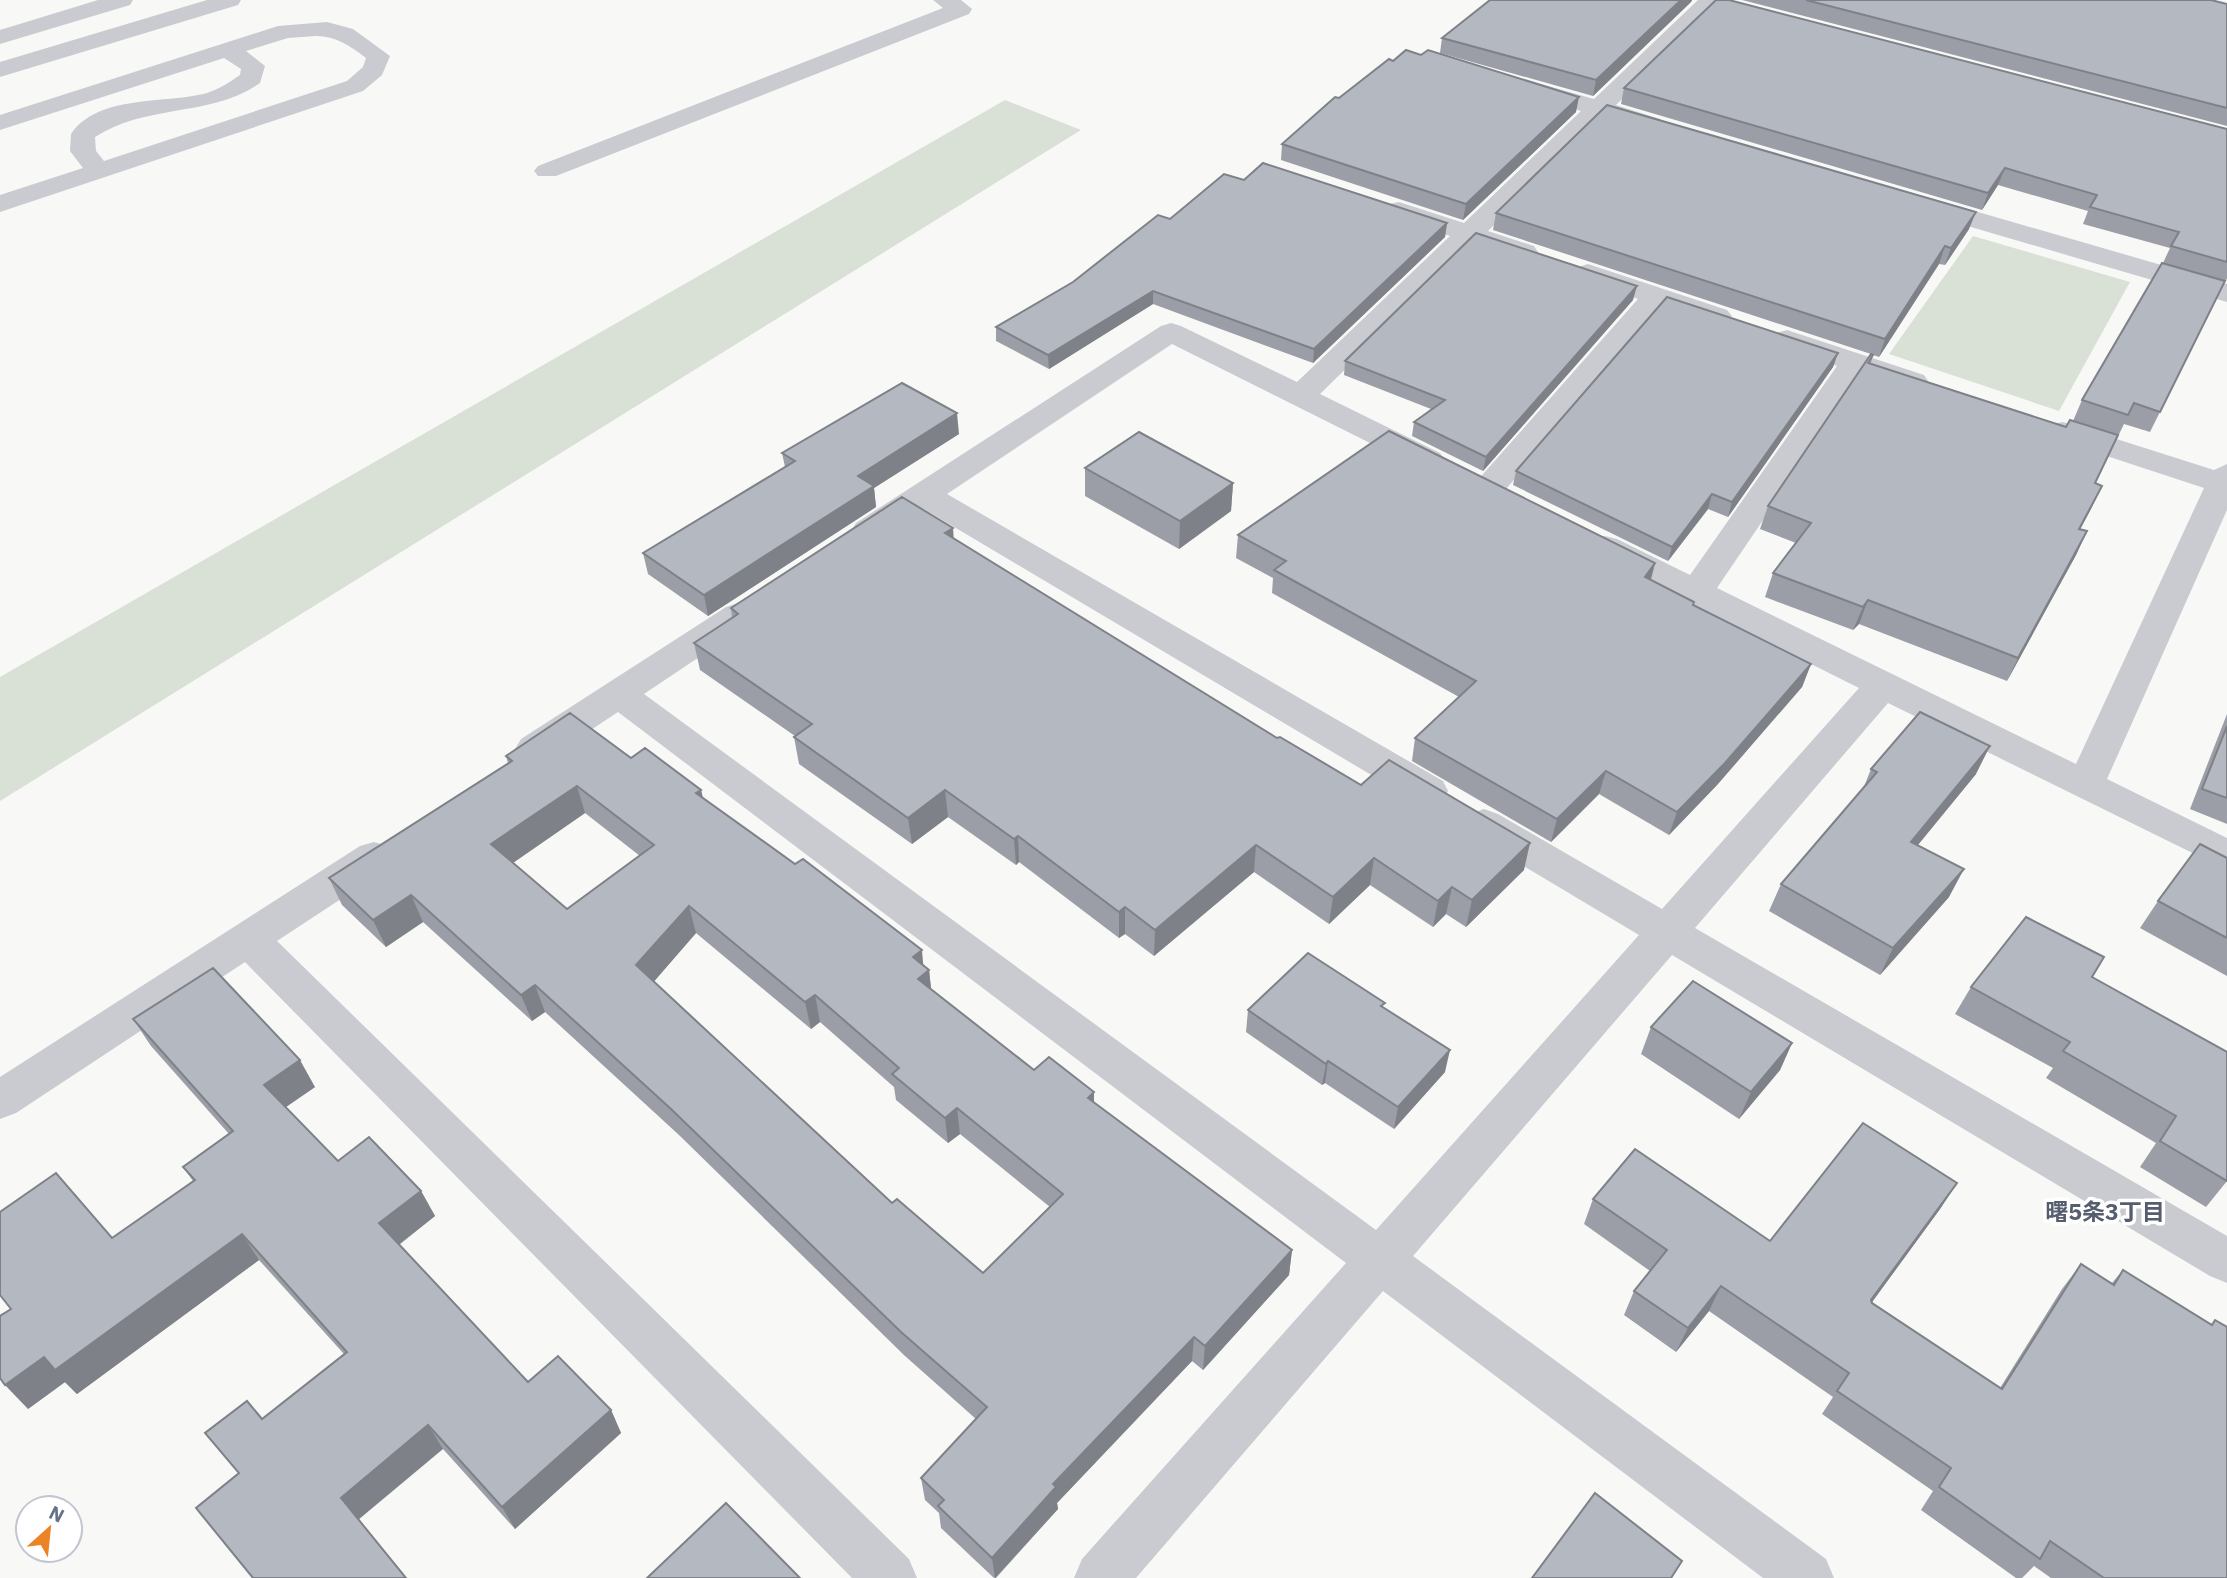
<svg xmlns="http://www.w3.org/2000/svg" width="2227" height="1578" viewBox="0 0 2227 1578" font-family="'IBM Plex Sans','Noto Sans JP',sans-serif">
  <rect width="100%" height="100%" fill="#f8f9f6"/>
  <g fill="#d9e1d7">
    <path d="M 1005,100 L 1081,130 L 0,801 L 0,677 Z"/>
    <path d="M 1973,236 L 2130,282 L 2059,411 L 1889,354 Z"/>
  </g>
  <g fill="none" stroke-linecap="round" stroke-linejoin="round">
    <g fill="#c9cbd0" fill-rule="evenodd">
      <path d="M 98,0 L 133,0 L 130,5 L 0,44 L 0,30 Z"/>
      <path d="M 207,0 L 241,0 L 238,5 L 0,77 L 0,62 Z"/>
      <path d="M 933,0 L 961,0 L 972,9 L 969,14 L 556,176 L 538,176 L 534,171 L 538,166 L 943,8 Z"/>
      <path d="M 327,22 L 353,29 L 390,56 L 382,75 L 363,91 L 0,212 L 0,195 L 83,168 L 70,151 L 71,134 C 98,94 167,104 207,93 C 219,89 230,82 240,75 L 241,69 L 224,58 L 0,130 L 0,115 L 278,26 ZM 316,36 C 336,36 350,46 366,58 L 363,67 L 347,81 L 104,161 L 96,151 L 95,137 C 147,103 209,118 260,83 L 265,66 L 246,51 L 288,38 Z"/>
    </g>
    <g fill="#c9cbd0" fill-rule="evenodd">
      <path d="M 1698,0 L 1723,0 L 1616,105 L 1660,119 L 1664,124 L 1660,129 L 1651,132 L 1603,118 L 1488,231 L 1534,246 L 1538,252 L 1534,258 L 1524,260 L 1473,244 L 1320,394 L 1440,453 L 1445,460 L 1440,467 L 1429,470 L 1418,467 L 1172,344 L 947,494 L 1443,781 L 1448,791 L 1443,801 L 1429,805 L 1415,801 L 924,509 C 903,523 882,545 856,539 L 851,531 L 856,523 L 1161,326 L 1171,323 L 1181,326 L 1297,382 L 1450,236 L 1389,216 L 1385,210 L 1389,204 L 1399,202 L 1464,223 L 1581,111 L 1518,92 L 1515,87 L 1518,82 L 1527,80 L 1594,99 Z"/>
      <path d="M 1923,196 L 2227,284 L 2227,302 L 1913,210 L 1909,204 L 1913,198 Z"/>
      <path d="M 1588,264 L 1727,310 L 1732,316 L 1727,322 L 1717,325 L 1663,307 L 1500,496 L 1488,499 L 1476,496 L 1472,489 L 1476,482 L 1638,299 L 1578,279 L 1574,273 L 1578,267 Z"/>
      <path d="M 1787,330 L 1924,375 L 1928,381 L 1924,387 L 1913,390 L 1862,374 L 1717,588 L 2076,764 L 2204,488 L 2052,438 L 2047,431 L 2052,424 L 2063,422 L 2214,470 L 2227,464 L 2227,510 L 2107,779 L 2227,838 L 2227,870 L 1888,703 L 1695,928 L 2227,1236 L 2227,1283 L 2210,1276 L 1672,955 L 1413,1256 L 1826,1559 L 1834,1578 L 1763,1578 L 1383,1291 L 1136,1578 L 1074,1578 L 1082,1559 L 1346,1263 L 618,712 L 547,759 L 534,763 L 521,759 L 515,749 L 521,739 L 726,607 L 738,603 L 750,607 L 756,615 L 750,623 L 644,694 L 1376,1230 L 1639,935 L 1470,834 L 1464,824 L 1470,814 L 1484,809 L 1498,814 L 1662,909 L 1859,688 L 1593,555 L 1588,547 L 1593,539 L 1605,536 L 1617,539 L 1690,575 L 1837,366 L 1776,345 L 1772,339 L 1776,333 Z"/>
      <path d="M 374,842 L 388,846 L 394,857 L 388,868 L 277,941 L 909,1559 L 917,1578 L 852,1578 L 245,962 L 16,1113 L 0,1119 L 0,1077 L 360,846 Z"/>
    </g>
  </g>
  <g fill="#9b9ea6" fill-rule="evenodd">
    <path d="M 1490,0 L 1692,0 L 1691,2 L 1593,96 L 1440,53 L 1442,38 Z"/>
    <path d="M 1742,0 L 2211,0 L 2227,4 L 2227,126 Z"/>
    <path d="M 1624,88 L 2227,129 L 2227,278 L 2226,281 L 2163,263 L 2170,248 L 2083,224 L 2088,211 L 1998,185 L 1982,210 L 1621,104 Z"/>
    <path d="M 1339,98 L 1576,112 L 1463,220 L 1281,160 L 1282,144 Z"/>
    <path d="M 1244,180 L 1447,223 L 1445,237 L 1313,363 L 1153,304 L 1049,369 L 996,341 L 996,327 L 1073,282 L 1170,219 Z"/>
    <path d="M 1496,213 L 1969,229 L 1945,265 L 1939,264 L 1879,357 L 1873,355 L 1871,363 L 2066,427 L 2073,421 L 2082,400 L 2225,281 L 2150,432 L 2124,424 L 2095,484 L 2102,486 L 2080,529 L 2087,531 L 2076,555 L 2007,681 L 1859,624 L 1853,630 L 1765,597 L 1773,573 L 1796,543 L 1760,529 L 1768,506 L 1871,354 L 1493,230 Z"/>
    <path d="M 1633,300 L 1483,471 L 1412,436 L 1414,422 L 1431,409 L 1344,375 L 1345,361 Z"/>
    <path d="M 1838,353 L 1833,367 L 1728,517 L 1708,509 L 1668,561 L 1513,485 L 1516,471 Z"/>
    <path d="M 959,434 L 874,488 L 876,507 L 708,616 L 648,574 L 643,553 L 785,467 L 782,453 Z"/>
    <path d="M 1085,468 L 1233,483 L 1231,511 L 1179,549 L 1085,496 Z"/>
    <path d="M 1238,535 L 1655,563 L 1651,580 L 1693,606 L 1811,664 L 1802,687 L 1717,785 L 1669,835 L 1599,794 L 1551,842 L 1412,761 L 1415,738 L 1459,697 L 1272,593 L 1273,578 L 1236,558 Z"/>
    <path d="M 953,538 L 1277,738 L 1361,785 L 1524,870 L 1466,927 L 1446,914 L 1433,927 L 1370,885 L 1329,924 L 1254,872 L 1154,956 L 1125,934 L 1119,938 L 1019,862 L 1016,865 L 948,817 L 912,844 L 799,764 L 794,737 L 795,736 L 700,670 L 694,643 L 732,618 L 731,608 Z"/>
    <path d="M 2227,714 L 2227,824 L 2190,809 Z"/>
    <path d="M 506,756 L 631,758 L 701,790 L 703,798 L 929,970 L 931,989 L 1034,1070 L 1094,1102 L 1292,1250 L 1289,1275 L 1203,1370 L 1192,1361 L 1057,1503 L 1058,1509 L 996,1578 L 994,1578 L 941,1528 L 939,1513 L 925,1500 L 921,1478 L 976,1419 L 905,1356 L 679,1135 L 545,1012 L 532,1021 L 423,922 L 386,947 L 342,905 L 329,878 L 508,763 ZM 585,813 L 640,856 L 567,909 L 513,863 ZM 696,933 L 811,1029 L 820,1022 L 894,1087 L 896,1100 L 948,1143 L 960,1134 L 1050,1207 L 983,1273 L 892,1203 L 654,981 Z"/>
    <path d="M 1871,769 L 1976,774 L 1918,845 L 1949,897 L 1880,975 L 1769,911 L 1781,884 L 1863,789 Z"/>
    <path d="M 2227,858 L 2227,976 L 2140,928 L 2158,901 Z"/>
    <path d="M 2092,977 L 2227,1181 L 2206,1207 L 2140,1167 L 2156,1143 L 2046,1078 L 2053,1068 L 1955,1014 L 1971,987 Z"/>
    <path d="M 1384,1008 L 1445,1072 L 1394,1129 L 1325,1083 L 1322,1085 L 1246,1032 L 1248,1010 Z"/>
    <path d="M 133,1019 L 315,1087 L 286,1107 L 338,1161 L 421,1191 L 435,1216 L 399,1245 L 528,1382 L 611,1410 L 621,1433 L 515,1529 L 443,1449 L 239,1473 L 262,1419 L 344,1354 L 259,1260 L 77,1394 L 65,1382 L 28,1409 L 112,1238 L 193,1181 L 183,1167 L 229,1134 L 151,1046 Z"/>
    <path d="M 1651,1027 L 1792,1043 L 1780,1070 L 1739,1119 L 1641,1054 Z"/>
    <path d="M 1957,1183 L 1940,1209 L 1872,1302 L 2000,1388 L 2062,1289 L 2081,1264 L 2112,1283 L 2123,1270 L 2211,1325 L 2215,1320 L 2227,1578 L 2051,1578 L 2034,1566 L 2022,1578 L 2016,1578 L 1921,1510 L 1933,1491 L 1822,1414 L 1833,1397 L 1709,1311 L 1676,1352 L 1624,1315 L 1634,1291 L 1650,1271 L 1584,1224 L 1593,1199 L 1770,1241 Z"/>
  </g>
  <g fill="#7e8187">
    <path d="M 1681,0 L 1692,0 L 1691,2 L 1593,96 L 1596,80 Z"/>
    <path d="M 1579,97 L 1576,112 L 1463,220 L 1466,204 Z"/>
    <path d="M 2005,168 L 1998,185 L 1982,210 L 1988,193 Z"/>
    <path d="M 1976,212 L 1969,229 L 1945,265 L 1951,248 Z"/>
    <path d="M 1447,223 L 1445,237 L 1313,363 L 1314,349 Z"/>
    <path d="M 1945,246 L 1939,264 L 1879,357 L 1885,339 Z"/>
    <path d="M 1637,286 L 1633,300 L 1483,471 L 1486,457 Z"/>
    <path d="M 1153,291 L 1153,304 L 1049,369 L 1048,355 Z"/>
    <path d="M 1838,353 L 1833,367 L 1728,517 L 1732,502 Z"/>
    <path d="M 957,413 L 959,434 L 874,488 L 876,507 L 708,616 L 704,595 L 858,476 Z"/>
    <path d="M 1233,483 L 1231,511 L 1179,549 L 1180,521 Z"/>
    <path d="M 2102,486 L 2091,509 L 2068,552 L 2079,529 Z"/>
    <path d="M 1712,494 L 1708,509 L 1668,561 L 1672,547 Z"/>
    <path d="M 953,528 L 955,555 L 945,533 Z"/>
    <path d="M 2087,531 L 2076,555 L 2007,681 L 2018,658 Z"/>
    <path d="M 1655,563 L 1649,586 L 1645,577 Z"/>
    <path d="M 1868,600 L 1859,624 L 1853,630 L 1863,607 Z"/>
    <path d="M 1811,664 L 1802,687 L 1717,785 L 1669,835 L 1677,812 Z"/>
    <path d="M 1990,746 L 1976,774 L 1898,869 L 1911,842 Z"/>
    <path d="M 1606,771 L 1599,794 L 1551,842 L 1557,819 Z"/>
    <path d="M 577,786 L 585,813 L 501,871 L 491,844 Z"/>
    <path d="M 701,790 L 707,817 L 696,793 Z"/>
    <path d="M 945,790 L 948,817 L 912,844 L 908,818 Z"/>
    <path d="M 1018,836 L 1019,862 L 1016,865 L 1014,839 Z"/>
    <path d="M 1530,843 L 1524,870 L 1466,927 L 1472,900 Z"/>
    <path d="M 1256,845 L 1254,872 L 1154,956 L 1155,930 Z"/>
    <path d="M 1374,858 L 1370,885 L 1329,924 L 1333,897 Z"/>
    <path d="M 1964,869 L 1949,897 L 1880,975 L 1893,948 Z"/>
    <path d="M 1452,887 L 1446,914 L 1433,927 L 1438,901 Z"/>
    <path d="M 411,895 L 423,922 L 386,947 L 373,920 Z"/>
    <path d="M 689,906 L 696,933 L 645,992 L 636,965 Z"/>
    <path d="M 1125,907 L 1125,934 L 1119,938 L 1119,912 Z"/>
    <path d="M 922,950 L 924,974 L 929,970 L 932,997 L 921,1005 L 913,957 Z"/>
    <path d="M 535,985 L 545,1012 L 532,1021 L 521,995 Z"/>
    <path d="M 815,995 L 820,1022 L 811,1029 L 805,1002 Z"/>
    <path d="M 1792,1043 L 1780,1070 L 1739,1119 L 1751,1092 Z"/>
    <path d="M 1450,1050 L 1445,1072 L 1394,1129 L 1398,1107 Z"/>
    <path d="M 300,1060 L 315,1087 L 280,1111 L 264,1085 Z"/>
    <path d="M 1328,1061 L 1325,1083 L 1322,1085 L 1326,1064 Z"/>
    <path d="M 1094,1092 L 1094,1118 L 1088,1098 Z"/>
    <path d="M 957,1108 L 960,1134 L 948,1143 L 945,1118 Z"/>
    <path d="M 1957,1183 L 1940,1209 L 1856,1324 L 1871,1300 Z"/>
    <path d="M 421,1191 L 435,1216 L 393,1249 L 379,1223 Z"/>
    <path d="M 242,1234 L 259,1260 L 77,1394 L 65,1382 L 28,1409 L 5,1385 L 44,1357 Z"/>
    <path d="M 1292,1250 L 1289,1275 L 1203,1370 L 1205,1346 Z"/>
    <path d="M 1721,1286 L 1709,1311 L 1676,1352 L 1688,1328 Z"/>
    <path d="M 1194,1337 L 1192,1361 L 1057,1503 L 1058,1509 L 995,1578 L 992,1558 L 1053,1484 Z"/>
    <path d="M 611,1410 L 621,1433 L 515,1529 L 502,1507 Z"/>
    <path d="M 428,1425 L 443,1449 L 358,1520 L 341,1498 Z"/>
  </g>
  <g fill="#b4b8c1" stroke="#7e8187" stroke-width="2" fill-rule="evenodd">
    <path d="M 1490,0 L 1681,0 L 1596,80 L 1442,38 Z"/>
    <path d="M 1716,0 L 1729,0 L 2227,129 L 2227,262 L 2171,246 L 2179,232 L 2090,207 L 2097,195 L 2005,168 L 1988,193 L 1624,88 Z"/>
    <path d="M 1806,0 L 2211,0 L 2227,4 L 2227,108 Z"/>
    <path d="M 1406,50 L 1421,55 L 1428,50 L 1579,97 L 1466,204 L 1282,144 L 1335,97 L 1339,98 L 1389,59 L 1393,61 Z"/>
    <path d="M 1607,105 L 1976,212 L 1951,248 L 1945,246 L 1885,339 L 1496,213 Z"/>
    <path d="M 1263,163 L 1447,223 L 1314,349 L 1153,291 L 1048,355 L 996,327 L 1073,282 L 1158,215 L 1170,219 L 1224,174 L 1244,180 Z"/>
    <path d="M 1476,233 L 1637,286 L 1486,457 L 1414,422 L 1445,400 L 1345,361 Z"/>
    <path d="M 2162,263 L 2225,281 L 2160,412 L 2134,403 L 2128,415 L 2082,400 Z"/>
    <path d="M 1667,297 L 1838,353 L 1732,502 L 1712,494 L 1672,547 L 1516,471 Z"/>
    <path d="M 1871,354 L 1873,355 L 1868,363 L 2066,427 L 2070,420 L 2118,435 L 2095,483 L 2102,486 L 2079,529 L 2087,531 L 2018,658 L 1868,600 L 1863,607 L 1773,573 L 1811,523 L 1768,506 Z"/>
    <path d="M 902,383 L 957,413 L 858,476 L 874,486 L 704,595 L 643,553 L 795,461 L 782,453 Z"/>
    <path d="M 1389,431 L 1655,563 L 1645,577 L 1694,602 L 1693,605 L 1811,664 L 1725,763 L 1677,812 L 1606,771 L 1557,819 L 1415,738 L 1476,681 L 1274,570 L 1286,561 L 1238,535 Z"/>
    <path d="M 1139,432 L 1233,483 L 1180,521 L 1085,468 Z"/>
    <path d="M 902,497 L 953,528 L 945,533 L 1277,738 L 1280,737 L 1361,785 L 1389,760 L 1530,843 L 1472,900 L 1452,887 L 1438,901 L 1374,858 L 1333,897 L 1256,845 L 1155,930 L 1125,907 L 1119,912 L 1018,836 L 1014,839 L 945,790 L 908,818 L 794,737 L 812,724 L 694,643 L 738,614 L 731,608 Z"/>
    <path d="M 1920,712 L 1990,746 L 1911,842 L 1964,869 L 1893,948 L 1781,884 L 1877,772 L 1871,769 Z"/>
    <path d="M 570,713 L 631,758 L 645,748 L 701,790 L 696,793 L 795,864 L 803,859 L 922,950 L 913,957 L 929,970 L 918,979 L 1034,1070 L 1049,1057 L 1094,1092 L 1088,1098 L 1292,1250 L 1205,1346 L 1194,1337 L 1053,1484 L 1056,1487 L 992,1558 L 938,1506 L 944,1500 L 921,1478 L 987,1407 L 901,1332 L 671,1109 L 535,985 L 521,995 L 411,895 L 373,920 L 329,878 L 512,761 L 506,756 ZM 577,786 L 654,845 L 567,909 L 491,844 ZM 689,906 L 805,1002 L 815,995 L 899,1068 L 892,1074 L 945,1118 L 957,1108 L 1063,1194 L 983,1273 L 897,1199 L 892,1203 L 636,965 Z"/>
    <path d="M 2227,726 L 2227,798 L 2202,789 Z"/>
    <path d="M 2200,844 L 2227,858 L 2227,938 L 2158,901 Z"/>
    <path d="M 2026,917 L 2104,957 L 2092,977 L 2227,1052 L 2227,1181 L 2160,1141 L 2176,1116 L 2063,1051 L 2070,1042 L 1971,987 Z"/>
    <path d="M 1308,953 L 1385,1003 L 1381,1006 L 1450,1050 L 1398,1107 L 1328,1061 L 1326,1064 L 1248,1010 Z"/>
    <path d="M 213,968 L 300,1060 L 264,1085 L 338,1161 L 369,1137 L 421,1191 L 379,1223 L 528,1382 L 558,1356 L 611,1410 L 502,1507 L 428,1425 L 341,1498 L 406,1578 L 253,1578 L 196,1508 L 239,1473 L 205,1433 L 247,1401 L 262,1419 L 347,1352 L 242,1234 L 55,1370 L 44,1357 L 5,1385 L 0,1378 L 0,1316 L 11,1309 L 0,1295 L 0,1212 L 56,1173 L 112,1238 L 195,1180 L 183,1167 L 233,1131 L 133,1019 Z"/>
    <path d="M 1693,981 L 1792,1043 L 1751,1092 L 1651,1027 Z"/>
    <path d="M 1863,1123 L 1957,1183 L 1871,1300 L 1872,1303 L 2002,1389 L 2081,1264 L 2114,1285 L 2123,1270 L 2212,1325 L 2215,1320 L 2227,1327 L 2227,1578 L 2104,1578 L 2050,1541 L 2040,1559 L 1939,1487 L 1951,1468 L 1837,1391 L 1849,1373 L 1721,1286 L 1688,1328 L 1634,1291 L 1667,1250 L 1593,1199 L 1635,1149 L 1770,1241 Z"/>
    <path d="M 1595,1493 L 1682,1561 L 1671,1578 L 1532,1578 Z"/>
    <path d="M 726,1503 L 800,1578 L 647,1578 Z"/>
  </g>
  <g text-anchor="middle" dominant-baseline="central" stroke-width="7" stroke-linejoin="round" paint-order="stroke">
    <g font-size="23" font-weight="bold" fill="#555d6e" stroke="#fff">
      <text x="2105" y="1211">曙5条3丁目</text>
    </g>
  </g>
  <g transform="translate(49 1529) rotate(27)"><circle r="33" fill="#ffffff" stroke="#c2c6d0" stroke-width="2"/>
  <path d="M0-5L12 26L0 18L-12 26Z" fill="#ec8324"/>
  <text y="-10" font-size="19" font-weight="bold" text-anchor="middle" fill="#677189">N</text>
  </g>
</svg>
